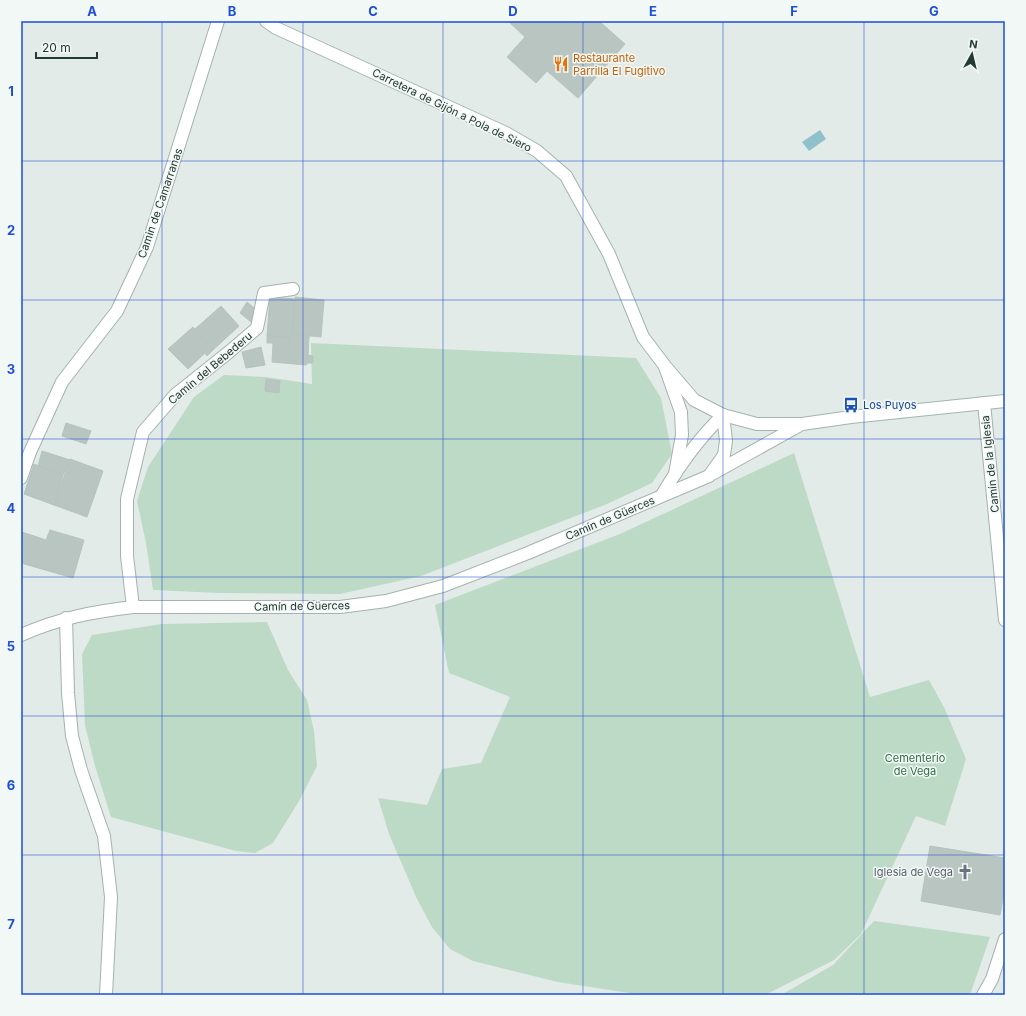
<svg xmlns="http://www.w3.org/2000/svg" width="1026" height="1016" viewBox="0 0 1026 1016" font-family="Inter,sans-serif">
  <rect width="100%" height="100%" fill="#e2ebe7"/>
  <g fill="#bddac6">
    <path d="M 311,343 L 636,358 L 661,398 L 672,454 L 652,483 L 607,504 L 421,576 L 340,594 L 219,593 L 153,590 L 146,543 L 137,501 L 148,467 L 194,397 L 224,375 L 266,377 L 312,384 Z"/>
    <path d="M 794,453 L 870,697 L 929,680 L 944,707 L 966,759 L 945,826 L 916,816 L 861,934 L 834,960 L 765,995 L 642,995 L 558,982 L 473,961 L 450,949 L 432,927 L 417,899 L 389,834 L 378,798 L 427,805 L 442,769 L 481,763 L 510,697 L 449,673 L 435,605 L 620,534 Z"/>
    <path d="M 267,622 L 288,670 L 307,700 L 314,731 L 317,766 L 299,801 L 273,843 L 255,853 L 236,851 L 111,817 L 95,766 L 85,725 L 82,654 L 92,635 L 162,624 Z"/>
    <path d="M 874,921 L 990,937 L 970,995 L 781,995 L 833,965 Z"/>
  </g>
  <path fill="#90c0ca" d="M 820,130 L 826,139 L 809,151 L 802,142 Z"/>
  <g fill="#b8c5c0" stroke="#b5c4be">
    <path d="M 508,21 L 599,21 L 625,44 L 578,98 L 547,71 L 536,83 L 507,57 L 525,37 Z"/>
    <path d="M 270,297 L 295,299 L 292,338 L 267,336 Z"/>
    <path d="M 295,297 L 324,300 L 321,337 L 292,334 Z"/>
    <path d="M 247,302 L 259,312 L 251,322 L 240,313 Z"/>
    <path d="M 221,306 L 239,326 L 213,350 L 195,329 Z"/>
    <path d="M 193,327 L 213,350 L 207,356 L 205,353 L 188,369 L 168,349 Z"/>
    <path d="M 292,334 L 309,336 L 308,355 L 313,356 L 313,363 L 307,363 L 306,365 L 272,362 L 273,343 L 267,343 L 267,336 L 292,338 Z"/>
    <path d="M 261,347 L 265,365 L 246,368 L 242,352 Z"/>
    <path d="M 266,379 L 280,381 L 279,393 L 265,391 Z"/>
    <path d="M 66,423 L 91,431 L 86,444 L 62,436 Z"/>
    <path d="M 42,451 L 70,460 L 63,475 L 38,466 Z"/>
    <path d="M 70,459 L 103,471 L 87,517 L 54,505 Z"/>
    <path d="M 34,464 L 63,475 L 54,505 L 24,494 Z"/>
    <path d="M 50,530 L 84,540 L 73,578 L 21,563 L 22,532 L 46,540 Z"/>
    <path d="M 930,846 L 1005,858 L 1005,887 L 1000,915 L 921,901 Z"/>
  </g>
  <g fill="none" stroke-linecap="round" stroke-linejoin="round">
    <g stroke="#a5b2ae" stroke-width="14">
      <g id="street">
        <path d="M 665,367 L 681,412 L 682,435 L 675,474"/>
        <path d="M 984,403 L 1005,620"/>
        <path d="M 712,474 L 802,424"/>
        <path d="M 21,478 L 30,452 L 62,382 L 117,311 L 147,247 L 218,21"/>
        <path d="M 662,495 C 679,466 699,438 723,415"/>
        <path d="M 133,607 L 127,556 L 127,499 L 143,432 L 175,395 L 229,352 L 257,328 L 264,293 L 293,289"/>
        <path d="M 66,618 L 68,693 L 72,736 L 81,770 L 104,836 L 111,897 L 106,995"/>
        <path d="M 21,635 C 60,618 91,612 133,607 L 340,607 L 386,601 L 443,586 L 528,553 L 709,476 L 724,455 L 726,441 L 723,415"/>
        <path d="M 983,995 L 992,979 L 1005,939"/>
      </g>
    </g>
    <g stroke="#a2b5af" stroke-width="14">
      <path id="secondary" d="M 266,21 L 276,28 L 506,133 L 537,151 L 566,176 L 609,254 L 643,337 L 665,366 L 694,400 L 723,415 L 757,424 L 802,424 L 851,417 L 1005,401"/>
    </g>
    <use href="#street" stroke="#fff" stroke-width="12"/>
    <use href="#secondary" stroke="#fff" stroke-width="12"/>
  </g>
  <path fill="none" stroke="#1d4ed8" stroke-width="1" stroke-opacity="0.55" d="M 162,21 L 162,995M 303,21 L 303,995M 443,21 L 443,995M 583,21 L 583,995M 723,21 L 723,995M 864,21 L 864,995M 21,161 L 1005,161M 21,300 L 1005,300M 21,439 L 1005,439M 21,577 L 1005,577M 21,716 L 1005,716M 21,855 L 1005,855"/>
  <defs>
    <g id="restaurant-bare" transform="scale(1.2)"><path d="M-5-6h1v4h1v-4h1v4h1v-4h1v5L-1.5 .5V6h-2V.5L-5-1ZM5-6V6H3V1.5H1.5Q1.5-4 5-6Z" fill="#e8710a" stroke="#f2f8f5" stroke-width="2.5" paint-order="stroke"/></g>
    <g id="bus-bare" transform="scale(1.2)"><path d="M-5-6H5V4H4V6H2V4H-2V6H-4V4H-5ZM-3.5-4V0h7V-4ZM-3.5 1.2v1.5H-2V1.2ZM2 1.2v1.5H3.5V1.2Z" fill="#1a4fb4" stroke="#f2f8f5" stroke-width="2.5" paint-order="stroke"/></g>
    <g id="church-bare" transform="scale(1.2)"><path d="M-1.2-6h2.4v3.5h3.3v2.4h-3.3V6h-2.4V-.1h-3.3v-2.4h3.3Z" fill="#6b7280" stroke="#f2f8f5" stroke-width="2.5" paint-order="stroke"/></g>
  </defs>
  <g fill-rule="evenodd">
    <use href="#restaurant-bare" x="561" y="64"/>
    <use href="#bus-bare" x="851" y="405"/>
    <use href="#church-bare" x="965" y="872"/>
  </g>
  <g text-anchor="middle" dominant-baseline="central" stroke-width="3" stroke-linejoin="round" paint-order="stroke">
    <g font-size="11" fill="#c56008" stroke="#f2f8f5" text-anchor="start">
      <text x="573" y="58">Restaurante<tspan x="573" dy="13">Parrilla El Fugitivo</tspan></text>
    </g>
    <g font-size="11" fill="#243a34" stroke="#f2f8f5">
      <text transform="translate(452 110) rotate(26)">Carretera de Gijón a Pola de Siero</text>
      <text transform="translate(160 203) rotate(-71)">Camin de Camarranas</text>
      <text transform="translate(210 368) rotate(-40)">Camín del Bebederu</text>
      <text transform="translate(990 464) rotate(-96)">Camín de la Iglesia</text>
      <text transform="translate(610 518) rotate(-23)">Camín de Güerces</text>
      <text transform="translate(302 606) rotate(-1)">Camín de Güerces</text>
    </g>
    <g font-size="11" fill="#164399" stroke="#f2f8f5" text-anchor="start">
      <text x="863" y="405">Los Puyos</text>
    </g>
    <g font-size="11" fill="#326c4a" stroke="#f2f8f5">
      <text x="915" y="758">Cementerio<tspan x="915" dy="13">de Vega</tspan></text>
    </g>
    <g font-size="11" fill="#5b616d" stroke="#f2f8f5" text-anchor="end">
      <text x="953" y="872">Iglesia de Vega</text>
    </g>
  </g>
  <rect width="1026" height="1016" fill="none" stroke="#f2f8f5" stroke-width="44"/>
  <g transform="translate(972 54) rotate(8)" stroke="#f2f8f5" stroke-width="3" paint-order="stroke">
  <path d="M0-3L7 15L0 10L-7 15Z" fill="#243a34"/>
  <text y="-6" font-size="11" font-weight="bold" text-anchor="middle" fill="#243a34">N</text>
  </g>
  <path d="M36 52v6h61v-6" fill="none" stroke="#243a34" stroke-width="2"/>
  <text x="42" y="52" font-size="12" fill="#243a34" stroke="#f2f8f5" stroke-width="3" paint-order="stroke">20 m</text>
  <rect x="22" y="22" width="982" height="972" fill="none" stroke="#1d4ed8" stroke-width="1.5"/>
  <g font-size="13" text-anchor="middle" font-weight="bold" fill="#1d4ed8">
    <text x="92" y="16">A</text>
    <text x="232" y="16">B</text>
    <text x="373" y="16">C</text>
    <text x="513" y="16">D</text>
    <text x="653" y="16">E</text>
    <text x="794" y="16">F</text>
    <text x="934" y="16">G</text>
    <text x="11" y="96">1</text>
    <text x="11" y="235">2</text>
    <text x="11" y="374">3</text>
    <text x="11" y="513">4</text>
    <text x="11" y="651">5</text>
    <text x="11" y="790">6</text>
    <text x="11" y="929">7</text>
  </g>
</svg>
